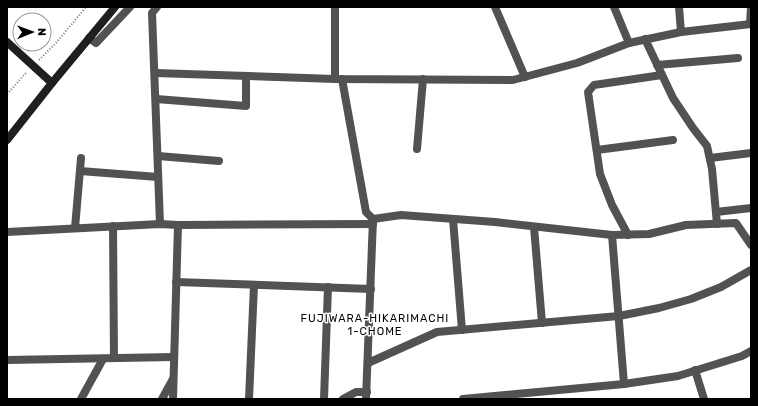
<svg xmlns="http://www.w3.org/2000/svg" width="758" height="406" viewBox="0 0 758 406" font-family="Rubik,sans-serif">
  <rect width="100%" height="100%" fill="#fff"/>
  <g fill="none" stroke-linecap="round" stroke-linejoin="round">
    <g stroke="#747474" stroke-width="2" stroke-dasharray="1 2" stroke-linecap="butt">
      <path d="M 39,60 L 56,43 L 86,7"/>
      <path d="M 7,94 L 26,73"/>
    </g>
    <g stroke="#525252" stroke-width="8">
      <path d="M 157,7 L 152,13 L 160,224"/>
      <path d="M 335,7 L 335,79"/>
      <path d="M 495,7 L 525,77"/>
      <path d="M 614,7 L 629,43"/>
      <path d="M 679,7 L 681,32"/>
      <path d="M 750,24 L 751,7"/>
      <path d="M 89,38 L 96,43 L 130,7"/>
      <path d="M 645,39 L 673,98 L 693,128 L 707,146 L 712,169 L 717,224"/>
      <path d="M 657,65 L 738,58"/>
      <path d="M 155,73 L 335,79 L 513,80 L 577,63 L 629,43 L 681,32 L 751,24"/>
      <path d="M 342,79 L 366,212 L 373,219 L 366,399"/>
      <path d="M 156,99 L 246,106 L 246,76"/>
      <path d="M 417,149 L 423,79"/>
      <path d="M 597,150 L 673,140"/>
      <path d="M 158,156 L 219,161"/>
      <path d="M 710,158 L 751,153"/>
      <path d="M 80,171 L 158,177"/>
      <path d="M 716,212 L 751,208"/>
      <path d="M 373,219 L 401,215 L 495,222 L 612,235 L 649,234 L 686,225 L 736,223 L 751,245"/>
      <path d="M 453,219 L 462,330"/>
      <path d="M 113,226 L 114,358"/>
      <path d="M 534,227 L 542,323"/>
      <path d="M 75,228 L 81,158"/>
      <path d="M 7,232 L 160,224 L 178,225 L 373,224"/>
      <path d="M 612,235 L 624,384"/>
      <path d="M 628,235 L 612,205 L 600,174 L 588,92 L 594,85 L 662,75"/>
      <path d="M 176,282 L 371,289"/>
      <path d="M 7,360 L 174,357"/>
      <path d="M 368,363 L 437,332 L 619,316 L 659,308 L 691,299 L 721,287 L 751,270"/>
      <path d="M 695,370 L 704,399"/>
      <path d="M 81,399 L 103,359"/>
      <path d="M 162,399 L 173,379"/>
      <path d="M 173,399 L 178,225"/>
      <path d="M 249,399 L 254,285"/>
      <path d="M 324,399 L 328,287"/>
      <path d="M 343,399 L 356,392 L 367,392"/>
      <path d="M 463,399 L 624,384 L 678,376 L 742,356 L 751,351"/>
    </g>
    <g stroke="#1f1f1f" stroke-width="8">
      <path d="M 7,42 L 52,83"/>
      <path d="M 7,140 L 52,83 L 115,7"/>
    </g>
  </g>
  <g text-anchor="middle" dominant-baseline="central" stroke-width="3" stroke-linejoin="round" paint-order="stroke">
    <g font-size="11" letter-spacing="1" fill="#000" stroke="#fff">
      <text x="375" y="318">FUJIWARA-HIKARIMACHI<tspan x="375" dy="13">1-CHOME</tspan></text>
    </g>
  </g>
  <rect width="758" height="406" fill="none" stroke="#000000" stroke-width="16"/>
  <g transform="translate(32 32) rotate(89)"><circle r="19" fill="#ffffff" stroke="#999999"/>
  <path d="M0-3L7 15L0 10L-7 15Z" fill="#000000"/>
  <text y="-6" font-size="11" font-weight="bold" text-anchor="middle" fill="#000000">N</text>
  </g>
</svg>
